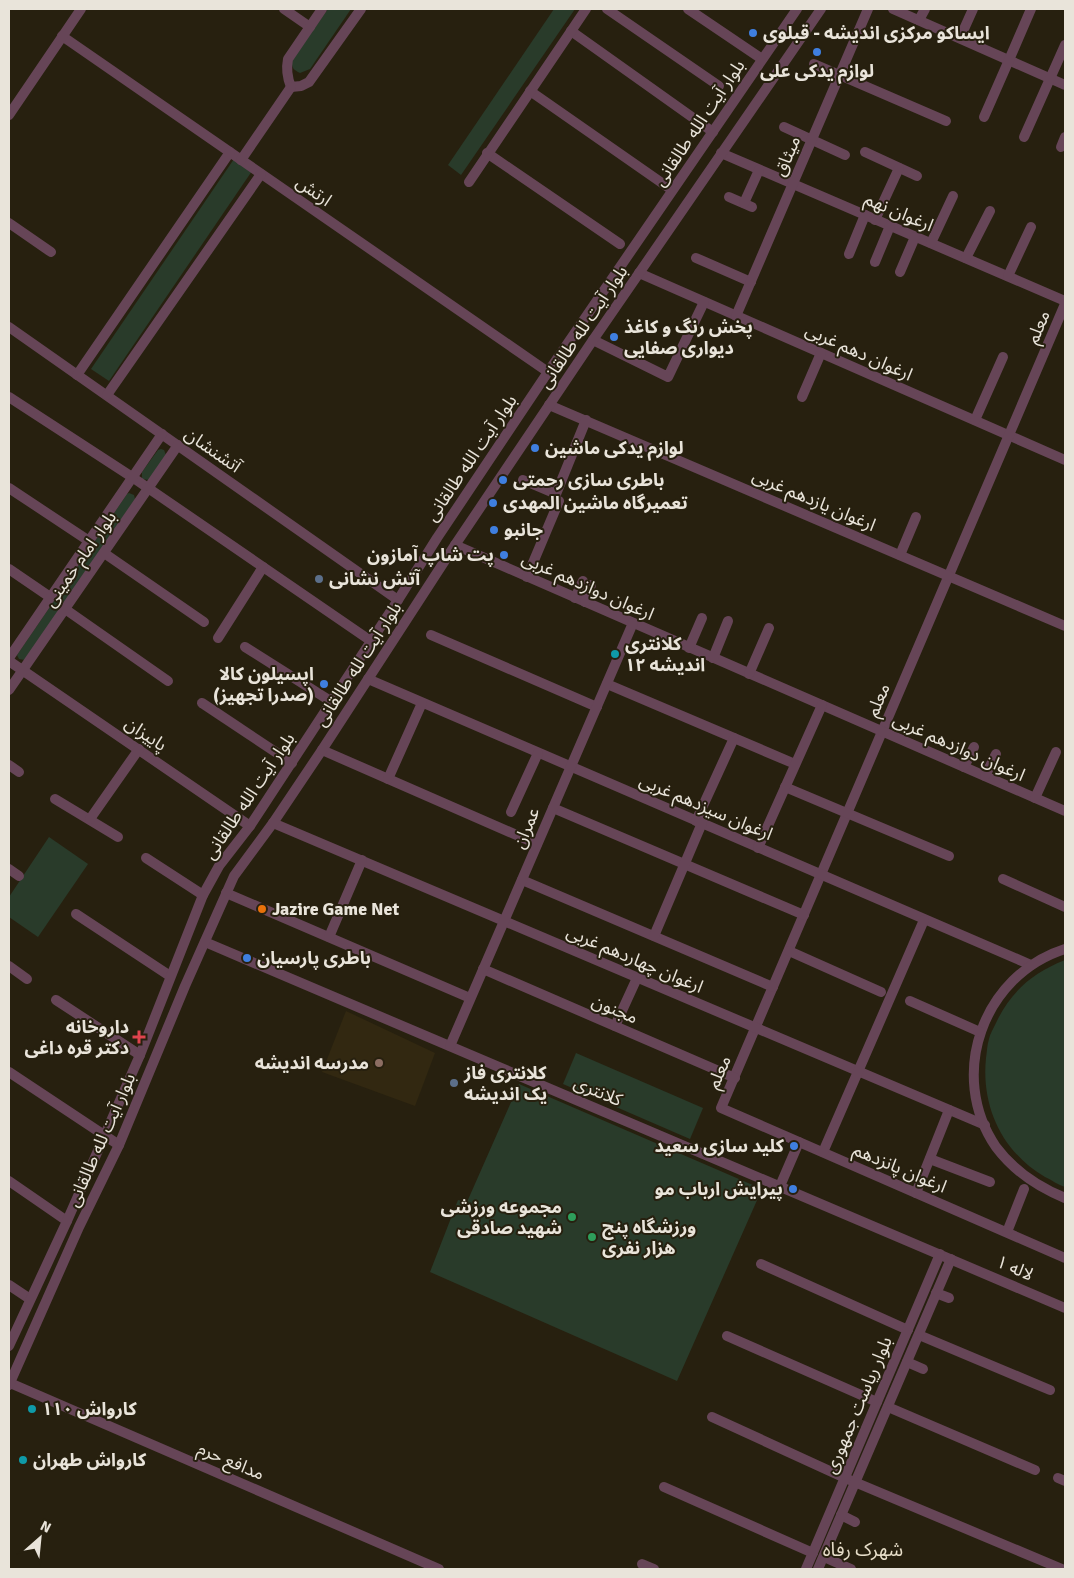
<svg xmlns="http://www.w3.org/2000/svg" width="1074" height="1578" viewBox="0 0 1074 1578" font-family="Signika,'Noto Sans Arabic',sans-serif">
  <rect width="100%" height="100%" fill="#27200f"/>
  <path fill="#322811" d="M 346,1011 L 435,1053 L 415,1106 L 322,1072 Z"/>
  <g fill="#293b2a">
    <path d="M 328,9 L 351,9 L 310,69 L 300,73 C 294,70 291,68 292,60 Z"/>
    <path d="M 554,9 L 575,9 L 461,175 L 448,165 Z"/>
    <path d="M 234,159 L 252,171 L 109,381 L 91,369 Z"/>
    <path d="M 161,449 L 164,450 L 166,455 L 149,480 L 142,479 L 142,472 L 158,450 Z"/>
    <path d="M 129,493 L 134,495 L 135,499 L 25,660 L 19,659 L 17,655 L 127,494 Z"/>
    <path d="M 49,837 L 88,864 L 38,937 L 9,917 L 9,897 Z"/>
    <path d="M 1065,960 L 1065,1187 C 1058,1185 1052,1180 1045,1177 C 1002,1152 981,1106 986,1058 C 987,1052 987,1045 989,1039 C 990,1034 993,1029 995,1025 C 1010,992 1032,973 1065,960 Z"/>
    <path d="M 576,1053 L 703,1108 L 690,1139 L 563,1084 Z"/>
    <path d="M 519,1084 L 762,1189 L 677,1381 L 430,1272 L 458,1200 L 467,1202 Z"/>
  </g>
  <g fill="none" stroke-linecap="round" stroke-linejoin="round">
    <g stroke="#664557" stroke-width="10">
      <path d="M 284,9 L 310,27"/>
      <path d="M 322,9 L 288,59 C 286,69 287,77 291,87 L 301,86 L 309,82 L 361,9"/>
      <path d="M 607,9 L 719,86"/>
      <path d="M 688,9 L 762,59"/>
      <path d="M 893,9 L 1065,85"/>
      <path d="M 919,20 L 925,9"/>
      <path d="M 571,31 L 713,132"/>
      <path d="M 62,36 L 548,372"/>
      <path d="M 960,38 L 973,9"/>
      <path d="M 814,64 L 946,121"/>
      <path d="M 530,91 L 672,190"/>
      <path d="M 9,115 L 81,9"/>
      <path d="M 984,117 L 1009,60 L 1031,9"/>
      <path d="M 784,127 L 845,155"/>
      <path d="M 1024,137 L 1065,45"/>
      <path d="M 1061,147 L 1065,137"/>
      <path d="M 865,152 L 917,176"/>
      <path d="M 487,153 L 620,244"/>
      <path d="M 721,153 L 1065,301"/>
      <path d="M 241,160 L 291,87"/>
      <path d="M 469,182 L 586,9"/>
      <path d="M 729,197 L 752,207"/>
      <path d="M 744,203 L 759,170"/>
      <path d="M 875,220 L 899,168"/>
      <path d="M 9,223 L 51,252"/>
      <path d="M 931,243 L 953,196"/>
      <path d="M 849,254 L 865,215"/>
      <path d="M 696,258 L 751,282"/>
      <path d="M 966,258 L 990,211"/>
      <path d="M 875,262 L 890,226"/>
      <path d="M 900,272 L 915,237"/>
      <path d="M 639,273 L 1065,460"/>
      <path d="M 1008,276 L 1031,227"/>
      <path d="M 1065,304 L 721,1108 L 1065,1258"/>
      <path d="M 736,316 L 868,9"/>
      <path d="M 9,327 L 398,600"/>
      <path d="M 593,340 L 668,377 L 704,302"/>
      <path d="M 77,375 L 230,152"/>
      <path d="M 107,395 L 261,174"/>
      <path d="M 9,397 L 132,477 L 371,641"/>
      <path d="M 802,397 L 821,353"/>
      <path d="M 549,405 L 1065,626"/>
      <path d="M 975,420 L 1003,357"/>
      <path d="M 523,480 L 556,494"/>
      <path d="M 9,488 L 89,541"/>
      <path d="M 455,545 L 1065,811"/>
      <path d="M 104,553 L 204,622"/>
      <path d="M 900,555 L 916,517"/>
      <path d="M 9,569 L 50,597"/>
      <path d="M 527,577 L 559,501 L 554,499 L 586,420"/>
      <path d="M 575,598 L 583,581"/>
      <path d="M 585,602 L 591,585"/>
      <path d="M 65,609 L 168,681"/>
      <path d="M 431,635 L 597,707"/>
      <path d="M 218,638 L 263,567"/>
      <path d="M 245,647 L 332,702"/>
      <path d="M 689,648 L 702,618"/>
      <path d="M 9,658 L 162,434"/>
      <path d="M 713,658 L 728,621"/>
      <path d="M 9,661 L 250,826"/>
      <path d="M 749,674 L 769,628"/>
      <path d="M 368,679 L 1031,965"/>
      <path d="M 607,684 L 795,764"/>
      <path d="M 9,690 L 178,445"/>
      <path d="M 202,703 L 292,763"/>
      <path d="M 322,750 L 537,844"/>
      <path d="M 9,765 L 19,772"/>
      <path d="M 964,767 L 974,747"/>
      <path d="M 985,776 L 996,754"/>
      <path d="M 388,779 L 422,703"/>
      <path d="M 785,787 L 949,856"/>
      <path d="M 1035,798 L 1056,752"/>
      <path d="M 55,799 L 118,837"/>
      <path d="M 553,808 L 804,915"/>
      <path d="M 511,812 L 538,753"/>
      <path d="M 90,819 L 139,749"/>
      <path d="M 696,821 L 734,738"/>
      <path d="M 273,823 L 985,1125"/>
      <path d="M 758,848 L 822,705"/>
      <path d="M 146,858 L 203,895"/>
      <path d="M 9,869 L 19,876"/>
      <path d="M 1003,879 L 1065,907"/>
      <path d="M 522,880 L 773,987"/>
      <path d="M 226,893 L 470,998"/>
      <path d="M 76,914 L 170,976"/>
      <path d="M 654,936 L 702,823"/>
      <path d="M 329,937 L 362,860"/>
      <path d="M 205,942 L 1065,1308"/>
      <path d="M 1065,949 C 983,975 947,1075 996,1147 C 1014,1171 1038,1187 1065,1198"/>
      <path d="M 789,951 L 881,992"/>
      <path d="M 9,966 L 27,979"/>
      <path d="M 483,969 L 735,1078"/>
      <path d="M 56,1000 L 140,1055"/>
      <path d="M 910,1001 L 980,1032"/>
      <path d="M 615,1026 L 637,978"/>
      <path d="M 450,1046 L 633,623"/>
      <path d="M 9,1072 L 119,1145"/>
      <path d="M 823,1152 L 924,920"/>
      <path d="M 930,1159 L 990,1182"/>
      <path d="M 9,1181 L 67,1221"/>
      <path d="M 780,1186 L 799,1142"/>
      <path d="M 916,1193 L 949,1110"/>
      <path d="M 1007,1232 L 1024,1189"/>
      <path d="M 761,1264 L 908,1330"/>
      <path d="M 9,1285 L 30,1299"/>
      <path d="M 936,1293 L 949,1298"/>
      <path d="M 919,1335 L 1050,1390"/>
      <path d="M 727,1336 L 877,1402"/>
      <path d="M 9,1346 L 67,1221 L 140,1055 L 203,895 L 219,866 L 250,826 L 398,600 L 437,538 L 548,372 L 797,9"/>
      <path d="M 907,1362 L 923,1369"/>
      <path d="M 10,1383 L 439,1569"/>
      <path d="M 9,1385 L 79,1227 L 119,1145 L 185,986 L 234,876 L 273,823 L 322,750 L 455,545 L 593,340 L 821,9"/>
      <path d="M 888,1407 L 1035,1470"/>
      <path d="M 712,1417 L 845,1478 L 1062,1569"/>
      <path d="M 1058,1478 L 1065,1481"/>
      <path d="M 664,1487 L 813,1553"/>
      <path d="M 841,1515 L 855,1522"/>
      <path d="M 824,1557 L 851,1569"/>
      <path d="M 642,1564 L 654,1569"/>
      <path d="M 806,1569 L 940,1254"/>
      <path d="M 818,1569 L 951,1259"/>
    </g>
  </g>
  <g fill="#3f7fe0" stroke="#27200f" stroke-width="2">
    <circle cx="753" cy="33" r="5"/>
    <circle cx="817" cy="52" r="5"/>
    <circle cx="614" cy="337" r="5"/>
    <circle cx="535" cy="448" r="5"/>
    <circle cx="503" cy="480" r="5"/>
    <circle cx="493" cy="503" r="5"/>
    <circle cx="494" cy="530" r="5"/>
    <circle cx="504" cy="555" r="5"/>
    <circle cx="324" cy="684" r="5"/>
    <circle cx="247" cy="958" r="5"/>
    <circle cx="794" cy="1146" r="5"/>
    <circle cx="793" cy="1189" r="5"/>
  </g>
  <g fill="#5c6f8a" stroke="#27200f" stroke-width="2">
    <circle cx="319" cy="579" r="5"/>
    <circle cx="454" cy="1083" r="5"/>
  </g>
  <g fill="#0f9aa8" stroke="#27200f" stroke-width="2">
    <circle cx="615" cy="654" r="5"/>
    <circle cx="32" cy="1409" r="5"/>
    <circle cx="23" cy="1460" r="5"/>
  </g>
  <circle fill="#e8710a" stroke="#27200f" stroke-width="2" cx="262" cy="909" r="5"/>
  <path fill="#e0444e" stroke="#27200f" stroke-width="2" d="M136.5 1029.5h5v5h5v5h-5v5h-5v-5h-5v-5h5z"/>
  <circle fill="#8d6e63" stroke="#27200f" stroke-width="2" cx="379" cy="1063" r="5"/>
  <g fill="#2e9e5b" stroke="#27200f" stroke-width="2">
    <circle cx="572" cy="1217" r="5"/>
    <circle cx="592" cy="1237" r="5"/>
  </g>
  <g text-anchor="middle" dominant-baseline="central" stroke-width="4" stroke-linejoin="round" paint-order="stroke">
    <g font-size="18" font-weight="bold" fill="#e9e4da" stroke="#27200f" text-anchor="start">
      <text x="763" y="33">ایساکو مرکزی اندیشه - قبلوی</text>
      <text x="817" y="71" text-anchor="middle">لوازم یدکی علی</text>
      <text x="624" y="327">پخش رنگ و کاغذ<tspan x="624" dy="21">دیواری صفایی</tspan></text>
      <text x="545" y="448">لوازم یدکی ماشین</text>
      <text x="513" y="480">باطری سازی رحمتی</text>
      <text x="503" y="503">تعمیرگاه ماشین المهدی</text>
      <text x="504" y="530">جانبو</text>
      <text x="494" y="555" text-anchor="end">پت شاپ آمازون</text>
      <text x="329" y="579">آتش نشانی</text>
      <text x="625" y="644">کلانتری<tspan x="625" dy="21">۱۲ اندیشه</tspan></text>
      <text x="314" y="674" text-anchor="end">اپسیلون کالا<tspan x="314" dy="21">(صدرا تجهیز)</tspan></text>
      <text x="272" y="909">Jazire Game Net</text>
      <text x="257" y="958">باطری پارسيان</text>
      <text x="129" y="1027" text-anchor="end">داروخانه<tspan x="129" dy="21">دکتر قره داغی</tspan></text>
      <text x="369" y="1063" text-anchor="end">مدرسه اندیشه</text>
      <text x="464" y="1073">کلانتری فاز<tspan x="464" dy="21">یک اندیشه</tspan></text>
      <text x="784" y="1146" text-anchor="end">کلید سازی سعید</text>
      <text x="783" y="1189" text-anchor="end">پیرایش ارباب مو</text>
      <text x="562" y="1207" text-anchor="end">مجموعه ورزشی<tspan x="562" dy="21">شهید صادقی</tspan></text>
      <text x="602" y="1227">ورزشگاه پنج<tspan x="602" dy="21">هزار نفری</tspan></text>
      <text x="42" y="1409">کارواش ۱۱۰</text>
      <text x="33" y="1460">کارواش طهران</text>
    </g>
    <g font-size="18" fill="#e9e4da" stroke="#27200f">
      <text transform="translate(699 123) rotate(-56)">بلوار آیت الله طالقانی</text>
      <text transform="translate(787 156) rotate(-67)">میثاق</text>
      <text transform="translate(314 191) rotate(35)">ارتش</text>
      <text transform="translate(899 212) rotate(23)">ارغوان نهم</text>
      <text transform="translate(583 327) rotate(-56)">بلوار آیت لله طالقانی</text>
      <text transform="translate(1038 327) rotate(-67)">معلم</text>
      <text transform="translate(859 352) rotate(24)">ارغوان دهم غربی</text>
      <text transform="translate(213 450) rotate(35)">آتشنشان</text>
      <text transform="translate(471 458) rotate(-56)">بلوار آیت الله طالقانی</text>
      <text transform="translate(814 500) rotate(23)">ارغوان یازدهم غربی</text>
      <text transform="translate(80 559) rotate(-55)">بلوار امام خمینی</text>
      <text transform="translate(588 586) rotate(24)">ارغوان دوازدهم غربی</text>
      <text transform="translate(358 664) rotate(-57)">بلوار آیت لله طالقانی</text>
      <text transform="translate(878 700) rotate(-67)">معلم</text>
      <text transform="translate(146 734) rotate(34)">پاییزان</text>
      <text transform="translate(959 747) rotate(24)">ارغوان دوازدهم غربی</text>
      <text transform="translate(249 796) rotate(-56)">بلوار آیت الله طالقانی</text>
      <text transform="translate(706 807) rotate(23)">ارغوان سیزدهم غربی</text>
      <text transform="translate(526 828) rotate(-67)">عمران</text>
      <text transform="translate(635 959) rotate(23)">ارغوان چهاردهم غربی</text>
      <text transform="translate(615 1009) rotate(23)">مجنون</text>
      <text transform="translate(719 1072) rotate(-66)">معلم</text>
      <text transform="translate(598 1091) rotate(23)">کلانتری</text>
      <text transform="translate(101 1140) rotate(-66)">بلوار آیت لله طالقانی</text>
      <text transform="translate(900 1168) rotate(23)">ارغوان پانزدهم</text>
      <text transform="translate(1015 1268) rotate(23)">لاله ۱</text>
      <text transform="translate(858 1405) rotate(-67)">بلوار ریاست جمهوری</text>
      <text transform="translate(231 1461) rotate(23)">مدافع حرم</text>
    </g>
    <g font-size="19" fill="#e7dec9" stroke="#27200f">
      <text x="863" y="1550">شهرک رفاه</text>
    </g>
  </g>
  <rect width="1074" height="1578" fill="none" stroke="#e9e4da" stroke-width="20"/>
  <g transform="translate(40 1538) rotate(27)" stroke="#27200f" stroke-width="4" paint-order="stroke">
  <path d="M0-4L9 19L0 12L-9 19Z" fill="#e9e4da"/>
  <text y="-8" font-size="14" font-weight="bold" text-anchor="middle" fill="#e9e4da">N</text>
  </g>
</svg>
